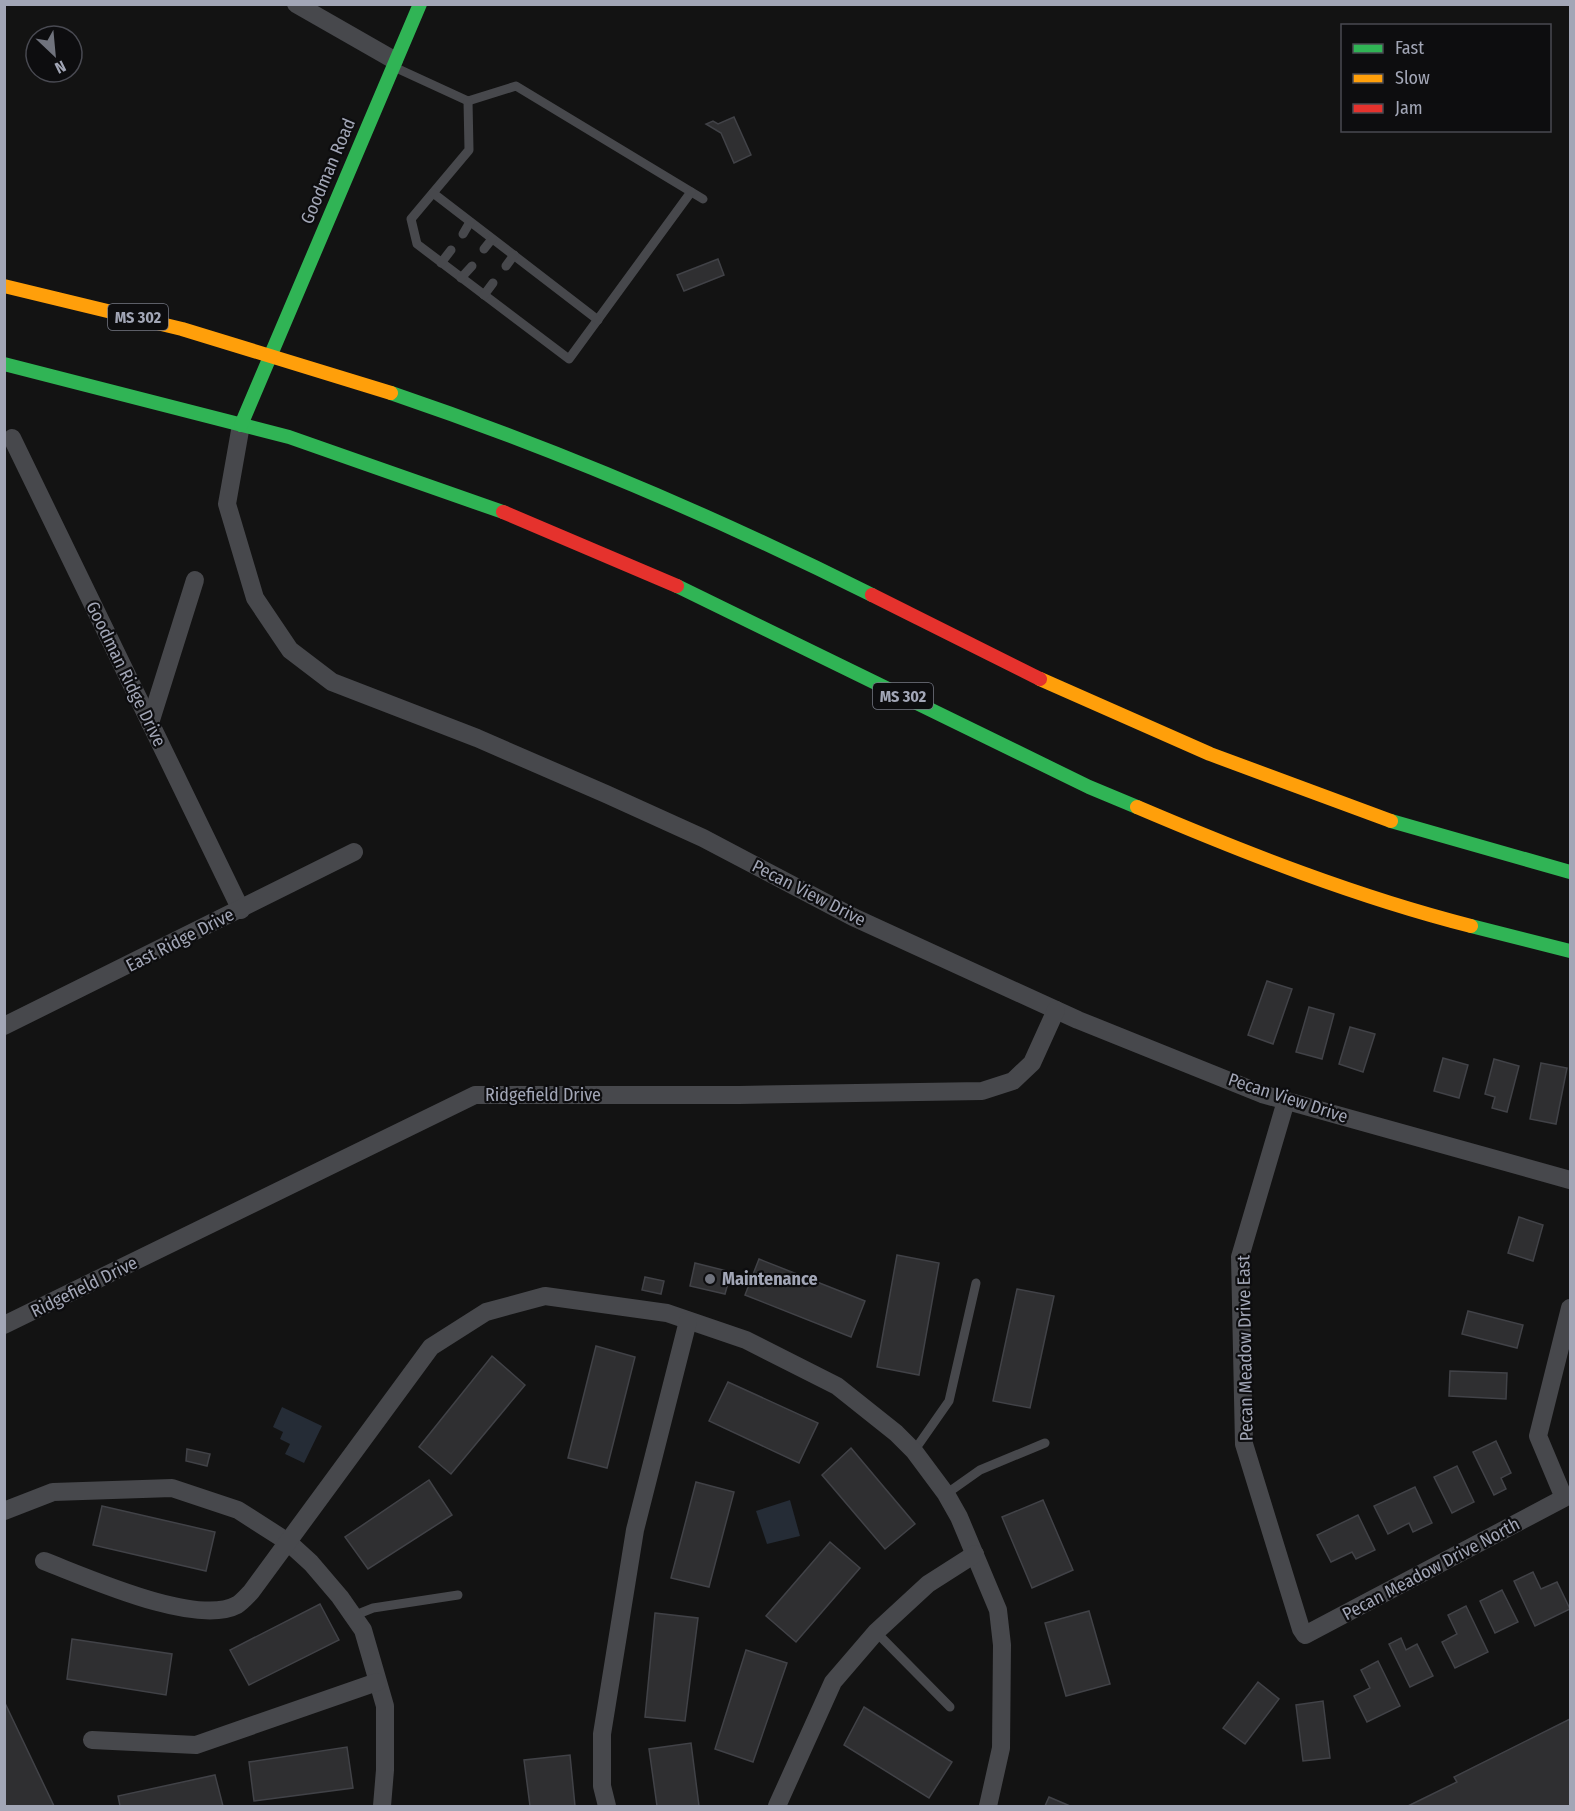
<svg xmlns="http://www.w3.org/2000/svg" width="1575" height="1811" viewBox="0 0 1575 1811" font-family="'Fira Sans Condensed',sans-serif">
  <rect width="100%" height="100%" fill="#131313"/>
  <g fill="#252c36">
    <path d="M 282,1407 L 322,1426 L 304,1463 L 285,1454 L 290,1444 L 280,1439 L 283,1432 L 273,1427 Z"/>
    <path d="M 790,1500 L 800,1536 L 767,1544 L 756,1511 Z"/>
  </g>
  <g fill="#2f2f31" stroke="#414247" stroke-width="1.5">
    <path d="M 734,117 L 751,155 L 734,163 L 721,133 L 706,124 L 713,121 L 718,124 Z"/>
    <path d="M 718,259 L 724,275 L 684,291 L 677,275 Z"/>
    <path d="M 1267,981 L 1292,989 L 1273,1044 L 1248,1035 Z"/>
    <path d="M 1309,1007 L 1334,1014 L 1322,1059 L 1296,1052 Z"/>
    <path d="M 1350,1027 L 1375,1034 L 1363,1072 L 1339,1064 Z"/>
    <path d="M 1443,1058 L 1468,1065 L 1459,1098 L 1434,1091 Z"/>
    <path d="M 1494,1059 L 1519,1066 L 1507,1112 L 1492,1108 L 1495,1097 L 1485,1094 Z"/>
    <path d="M 1541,1063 L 1567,1068 L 1556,1124 L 1530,1119 Z"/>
    <path d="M 1519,1217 L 1543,1225 L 1533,1261 L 1508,1253 Z"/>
    <path d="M 897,1255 L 939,1263 L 919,1375 L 877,1367 Z"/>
    <path d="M 759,1259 L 865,1301 L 851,1337 L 745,1295 Z"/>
    <path d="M 695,1263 L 731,1272 L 725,1294 L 690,1286 Z"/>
    <path d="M 645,1277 L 664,1281 L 661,1294 L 642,1290 Z"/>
    <path d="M 1017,1289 L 1054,1296 L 1030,1408 L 993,1401 Z"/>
    <path d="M 1468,1311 L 1523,1325 L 1517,1348 L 1462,1334 Z"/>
    <path d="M 596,1346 L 635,1357 L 607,1468 L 568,1458 Z"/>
    <path d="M 492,1356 L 525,1385 L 451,1474 L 419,1447 Z"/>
    <path d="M 1450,1371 L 1507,1373 L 1506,1399 L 1449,1396 Z"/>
    <path d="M 728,1382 L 818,1423 L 799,1463 L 709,1421 Z"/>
    <path d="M 1496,1441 L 1511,1473 L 1501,1478 L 1506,1489 L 1494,1495 L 1473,1452 Z"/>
    <path d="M 851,1448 L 915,1524 L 885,1549 L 822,1475 Z"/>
    <path d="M 187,1449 L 210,1454 L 207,1466 L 186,1461 Z"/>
    <path d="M 1457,1466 L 1474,1502 L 1452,1513 L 1434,1477 Z"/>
    <path d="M 429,1480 L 452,1515 L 368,1569 L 345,1537 Z"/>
    <path d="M 696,1482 L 734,1492 L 709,1587 L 671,1578 Z"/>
    <path d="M 1415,1487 L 1432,1523 L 1413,1532 L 1409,1523 L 1388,1534 L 1374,1506 Z"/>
    <path d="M 1043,1500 L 1073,1570 L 1032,1588 L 1002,1517 Z"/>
    <path d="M 102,1506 L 215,1532 L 206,1571 L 93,1545 Z"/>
    <path d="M 1358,1515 L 1375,1550 L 1356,1559 L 1352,1552 L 1331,1562 L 1317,1535 Z"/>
    <path d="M 830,1542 L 860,1568 L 796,1642 L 766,1616 Z"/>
    <path d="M 1533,1572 L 1541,1589 L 1557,1582 L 1570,1609 L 1535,1626 L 1514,1581 Z"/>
    <path d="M 1502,1590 L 1518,1622 L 1495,1633 L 1480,1601 Z"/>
    <path d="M 320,1604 L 339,1640 L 249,1685 L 230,1650 Z"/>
    <path d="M 1466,1606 L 1488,1652 L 1455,1668 L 1442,1642 L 1457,1634 L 1448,1615 Z"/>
    <path d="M 1089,1611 L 1110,1684 L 1066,1696 L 1045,1623 Z"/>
    <path d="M 655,1613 L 698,1618 L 685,1721 L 645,1717 Z"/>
    <path d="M 1401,1638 L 1406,1650 L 1417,1644 L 1433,1676 L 1410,1687 L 1389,1644 Z"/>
    <path d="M 72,1639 L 172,1654 L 166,1695 L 67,1679 Z"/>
    <path d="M 746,1650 L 787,1663 L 753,1762 L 715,1749 Z"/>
    <path d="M 1378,1661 L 1400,1706 L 1367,1722 L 1354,1696 L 1370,1688 L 1361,1670 Z"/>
    <path d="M 1258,1682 L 1279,1699 L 1245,1744 L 1223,1728 Z"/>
    <path d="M 4,1701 L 54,1806 L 4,1806 Z"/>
    <path d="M 1323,1701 L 1330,1758 L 1303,1761 L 1296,1705 Z"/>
    <path d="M 864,1707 L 952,1762 L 929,1798 L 844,1745 Z"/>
    <path d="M 1570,1719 L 1570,1806 L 1408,1806 L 1457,1782 L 1454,1777 Z"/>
    <path d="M 691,1743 L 699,1806 L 657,1806 L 649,1749 Z"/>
    <path d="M 347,1747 L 353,1788 L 254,1801 L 249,1762 Z"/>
    <path d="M 570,1755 L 575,1806 L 530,1806 L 524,1760 Z"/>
    <path d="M 215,1775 L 223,1806 L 120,1806 L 118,1796 Z"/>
    <path d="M 1049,1797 L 1070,1806 L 1045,1806 Z"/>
  </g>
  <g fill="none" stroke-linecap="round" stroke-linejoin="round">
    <g stroke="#47484c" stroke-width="9">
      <path d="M 394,67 L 468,101 L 516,86 L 703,199"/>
      <path d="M 468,101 L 469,150 L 411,219 L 417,244 L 569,359 L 691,192"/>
      <path d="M 433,193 L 598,320"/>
      <path d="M 463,234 L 470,222"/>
      <path d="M 484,249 L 492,239"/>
      <path d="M 441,263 L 451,250"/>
      <path d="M 506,266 L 514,255"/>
      <path d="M 461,278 L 472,266"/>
      <path d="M 484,295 L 493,283"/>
      <path d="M 914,1451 L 949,1401 L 976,1283"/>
      <path d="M 946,1494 L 980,1470 L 1045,1443"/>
      <path d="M 353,1616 L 373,1608 L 458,1595"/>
      <path d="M 876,1632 L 950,1707"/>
    </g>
    <g stroke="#47484c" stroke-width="18">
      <path d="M 296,4 L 394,60"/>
      <path d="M 241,425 L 227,504 L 255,598 L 290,650 L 332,682 L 477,738 L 606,794 L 703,838 L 853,917 L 1078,1020 L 1262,1094 L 1570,1180"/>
      <path d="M 12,438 L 241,910"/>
      <path d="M 150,723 L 195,580"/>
      <path d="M 4,1026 L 354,852"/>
      <path d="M 1286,1101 L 1240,1257 L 1244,1444 L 1301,1629 L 1305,1635 L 1564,1498 L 1538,1436 L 1570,1308"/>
      <path d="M 4,1325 L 475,1095 L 739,1095 L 982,1091 L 1013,1081 L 1032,1063 L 1056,1010"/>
      <path d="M 4,1511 L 53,1492 L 172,1488 L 238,1510 L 288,1542 L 311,1563 L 340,1597 L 363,1630 L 385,1706 L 385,1770 L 382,1806"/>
      <path d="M 44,1561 C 86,1577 196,1627 237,1605 C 242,1602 247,1596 251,1592 L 431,1347 L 486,1312 L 545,1296 L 667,1313 L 746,1340 L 837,1386 L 896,1433 L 914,1451 L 946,1494 L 959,1517 L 998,1610 L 1002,1645 L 1001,1748 L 988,1806"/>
      <path d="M 92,1740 L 196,1745 L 377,1682"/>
      <path d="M 607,1806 L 602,1786 L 602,1734 L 635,1530 L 688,1321"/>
      <path d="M 777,1806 L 833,1682 L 876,1632 L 928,1584 L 975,1554"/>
    </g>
    <g stroke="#30b455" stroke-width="14">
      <path d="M 4,364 L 289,437 L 503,512"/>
      <path d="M 391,393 C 556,449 716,517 872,595"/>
      <path d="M 241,425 L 420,4"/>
      <path d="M 677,586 L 1089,787 L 1137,807"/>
      <path d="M 1391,821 L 1570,872"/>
      <path d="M 1471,926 L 1570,951"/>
    </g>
    <g stroke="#ff9f0a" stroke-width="14">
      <path d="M 4,286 L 182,329 L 391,393"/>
      <path d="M 1040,679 L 1210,754 L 1391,821"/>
      <path d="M 1137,807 C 1245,853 1357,897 1471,926"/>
    </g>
    <g stroke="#e5322d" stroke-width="14">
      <path d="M 503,512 L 677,586"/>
      <path d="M 872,595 L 1040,679"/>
    </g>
  </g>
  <circle fill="#70737d" stroke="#0d0d0f" stroke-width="2" cx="710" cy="1279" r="6"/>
  <g text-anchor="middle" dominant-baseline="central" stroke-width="4.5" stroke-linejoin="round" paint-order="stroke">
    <g fill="#0d0d0f" stroke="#757884" stroke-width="1.5">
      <rect x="108" y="304" width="60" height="26" rx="4.5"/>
      <rect x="873" y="683" width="60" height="26" rx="4.5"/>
    </g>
    <g font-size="16" font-weight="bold" fill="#a2a6b6">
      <text x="138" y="317">MS 302</text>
      <text x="903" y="696">MS 302</text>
    </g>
    <g font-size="18" fill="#a2a6b6" stroke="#0d0d0f">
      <text transform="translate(328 171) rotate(-67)">Goodman Road</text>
      <text transform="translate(126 674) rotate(64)">Goodman Ridge Drive</text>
      <text transform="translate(809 893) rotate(27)">Pecan View Drive</text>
      <text transform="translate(180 940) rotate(-27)">East Ridge Drive</text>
      <text x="543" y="1095">Ridgefield Drive</text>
      <text transform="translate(1288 1098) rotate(18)">Pecan View Drive</text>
      <text transform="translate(84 1287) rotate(-26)">Ridgefield Drive</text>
      <text transform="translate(1245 1348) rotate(-91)">Pecan Meadow Drive East</text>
      <text transform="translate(1431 1569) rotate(-28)">Pecan Meadow Drive North</text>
    </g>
    <g font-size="18" font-weight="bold" fill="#a2a6b6" stroke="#0d0d0f" text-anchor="start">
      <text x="722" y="1279">Maintenance</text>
    </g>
  </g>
  <rect width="1575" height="1811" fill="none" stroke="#a2a6b6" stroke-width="12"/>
  <rect x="1341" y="24" width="210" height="108" fill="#0d0d0f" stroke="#494a52" stroke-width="1.5"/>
  <rect x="1353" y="44" width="30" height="9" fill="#30b455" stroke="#494a52" stroke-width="1.5"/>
  <text x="1395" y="54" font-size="18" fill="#a2a6b6">Fast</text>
  <rect x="1353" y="74" width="30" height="9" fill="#ff9f0a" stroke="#494a52" stroke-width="1.5"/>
  <text x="1395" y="84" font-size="18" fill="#a2a6b6">Slow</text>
  <rect x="1353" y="104" width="30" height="9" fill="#e5322d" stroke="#494a52" stroke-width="1.5"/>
  <text x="1395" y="114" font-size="18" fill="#a2a6b6">Jam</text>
  <g transform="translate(54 54) rotate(154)"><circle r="28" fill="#0d0d0f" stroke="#494a52" stroke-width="1.5"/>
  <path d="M0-4.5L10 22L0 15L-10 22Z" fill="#70737d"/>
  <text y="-9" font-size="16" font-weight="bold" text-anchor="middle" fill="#a2a6b6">N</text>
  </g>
</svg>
